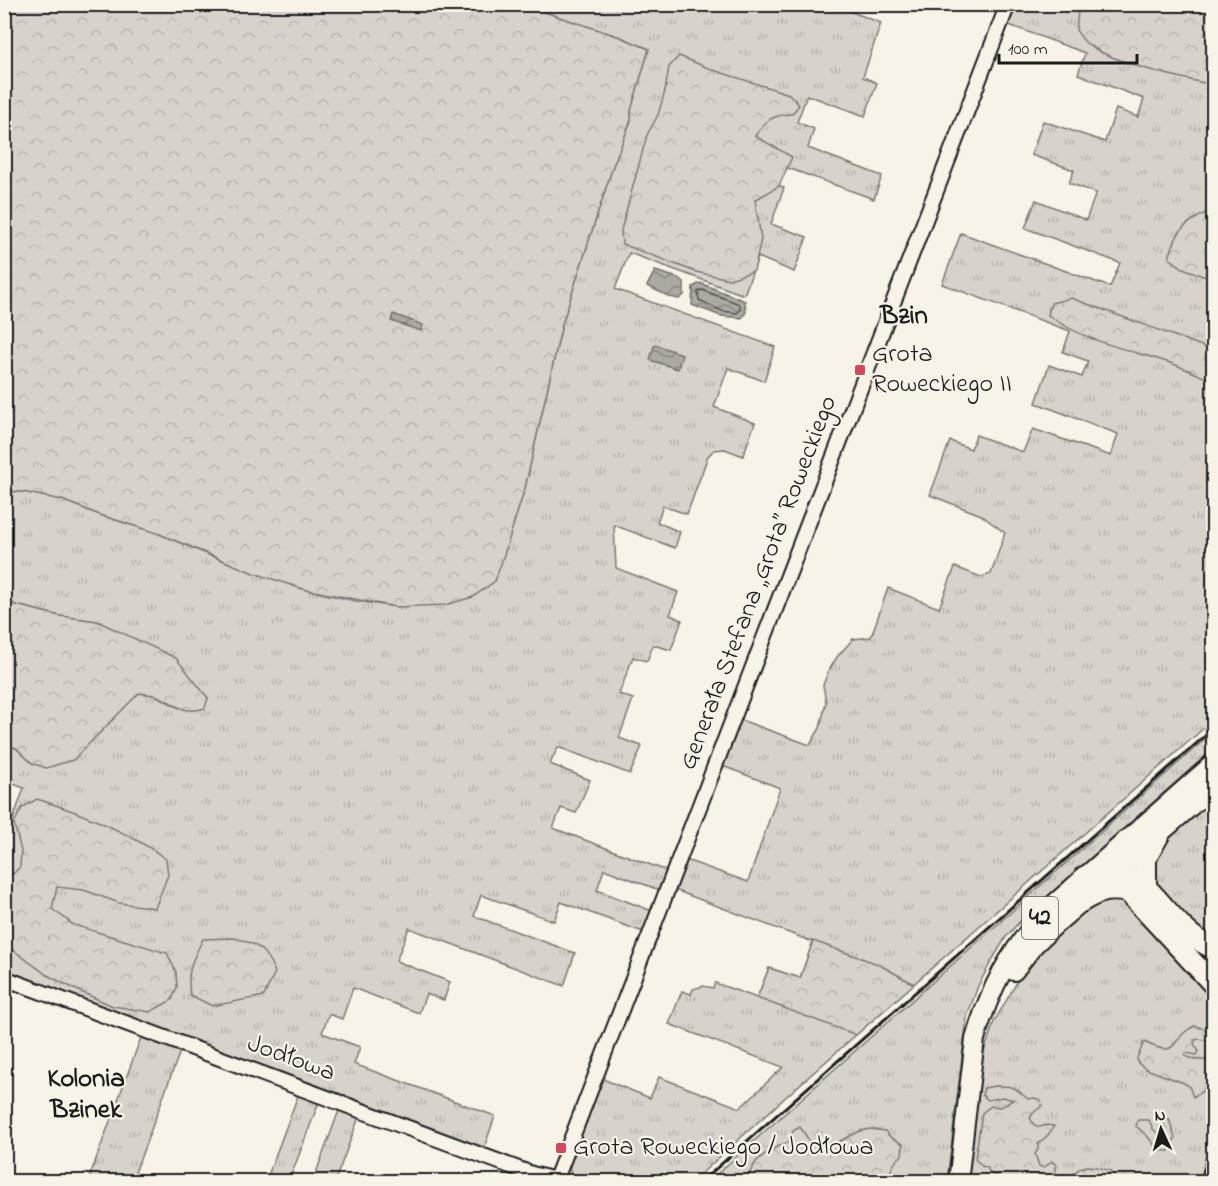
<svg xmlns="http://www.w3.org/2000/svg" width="1218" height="1186" viewBox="0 0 1218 1186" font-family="'Indie Flower',sans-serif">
  <defs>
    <pattern id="grass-tufts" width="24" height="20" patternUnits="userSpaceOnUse" patternTransform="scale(1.5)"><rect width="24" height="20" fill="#d7d3cb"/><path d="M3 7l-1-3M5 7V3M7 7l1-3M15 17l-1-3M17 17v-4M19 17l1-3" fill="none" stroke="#b8b5ae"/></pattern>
    <pattern id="forest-crowns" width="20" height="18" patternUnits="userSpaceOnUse" patternTransform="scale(1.5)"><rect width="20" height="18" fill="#d7d3cb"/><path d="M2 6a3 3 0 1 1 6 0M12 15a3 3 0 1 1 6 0" fill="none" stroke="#b8b5ae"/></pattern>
    <pattern id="water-waves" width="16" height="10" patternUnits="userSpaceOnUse" patternTransform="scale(1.5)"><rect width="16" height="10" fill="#aca9a2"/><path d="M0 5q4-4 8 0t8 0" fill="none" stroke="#8b8983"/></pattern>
  </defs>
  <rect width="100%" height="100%" fill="#f7f3e8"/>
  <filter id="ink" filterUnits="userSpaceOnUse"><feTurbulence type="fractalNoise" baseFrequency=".0167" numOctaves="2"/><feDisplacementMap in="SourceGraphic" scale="12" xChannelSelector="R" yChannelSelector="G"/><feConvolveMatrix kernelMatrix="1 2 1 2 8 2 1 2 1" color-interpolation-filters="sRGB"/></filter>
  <g filter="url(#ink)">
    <g fill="url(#grass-tufts)" stroke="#7a7874" stroke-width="1.5">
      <path d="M 523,5 L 836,5 L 836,6 L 881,23 L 863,77 L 877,83 L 865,116 L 807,95 L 797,122 L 814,129 L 808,148 L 882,176 L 874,199 L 785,167 L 777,185 L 784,188 L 771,224 L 807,237 L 794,272 L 758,257 L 744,295 L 629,253 L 615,289 L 775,347 L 764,381 L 728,368 L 714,407 L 755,423 L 743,456 L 725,449 L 714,450 L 708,456 L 687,514 L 663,506 L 657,522 L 680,532 L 675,548 L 614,525 L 616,568 L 678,592 L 670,615 L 682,620 L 671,650 L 653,645 L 647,661 L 633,657 L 619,694 L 633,699 L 619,738 L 642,746 L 630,774 L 558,747 L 550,764 L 590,780 L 576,813 L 561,808 L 553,828 L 667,871 L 659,890 L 604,869 L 597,890 L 652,911 L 643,932 L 561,902 L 554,921 L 481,895 L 474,916 L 575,953 L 564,986 L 409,928 L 396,961 L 450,982 L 444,1000 L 426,994 L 419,1013 L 353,988 L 342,1019 L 329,1014 L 322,1033 L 360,1047 L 354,1064 L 495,1116 L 481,1157 L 343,1111 L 359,1117 L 335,1181 L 313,1181 L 341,1105 L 321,1097 L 289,1181 L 266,1181 L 300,1090 L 182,1046 L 132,1181 L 88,1181 L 143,1032 L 5,980 L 5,819 L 12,822 L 24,788 L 5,781 L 4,744 L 16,748 L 32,763 L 127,704 L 139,693 L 155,695 L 179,708 L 208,698 L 192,680 L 97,621 L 60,616 L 5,602 L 4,491 L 23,492 L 62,500 L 100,515 L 157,533 L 211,556 L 303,589 L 356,601 L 396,607 L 495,581 L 525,488 L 562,324 L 613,166 L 631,120 L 631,110 L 649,49 L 620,37 Z"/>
      <path d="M 1016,5 L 1213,5 L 1213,720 L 789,1094 L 693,1181 L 578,1181 L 571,1174 L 568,1163 L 600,1078 L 650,1098 L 659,1077 L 740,1108 L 783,1067 L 669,1024 L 682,991 L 691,994 L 693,989 L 703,986 L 713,988 L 715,983 L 757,998 L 769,968 L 800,978 L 813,942 L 672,889 L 683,859 L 748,882 L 780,788 L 720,765 L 738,719 L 810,745 L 820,728 L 826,702 L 823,685 L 828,672 L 837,657 L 853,639 L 871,637 L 888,588 L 939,608 L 955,567 L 981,577 L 991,574 L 1005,533 L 981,515 L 930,495 L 950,441 L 971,449 L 976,435 L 1023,452 L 1033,429 L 1111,456 L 1118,434 L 1036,403 L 1049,365 L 1082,377 L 1088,361 L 1063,352 L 1070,331 L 942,284 L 961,233 L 1110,287 L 1120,263 L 1025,228 L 1036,200 L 1086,220 L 1096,193 L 1069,183 L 1074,170 L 1031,155 L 1043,121 L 1105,142 L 1116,109 L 1138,117 L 1144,99 L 1078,74 L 1085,53 L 1009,25 Z"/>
      <path d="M 1213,732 L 1213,749 L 1022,919 L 1006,937 L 991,962 L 978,986 L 967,1017 L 947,1181 L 708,1182 Z"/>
      <path d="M 1213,796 L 1213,943 L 1206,941 L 1153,882 L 1153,859 L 1171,832 Z"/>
      <path d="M 1121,895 L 1213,993 L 1213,1126 L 1200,1181 L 963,1182 L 981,1061 L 994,1022 L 1021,975 L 1043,947 L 1092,903 Z"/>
    </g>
    <g fill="url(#forest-crowns)" stroke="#7a7874" stroke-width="1.5">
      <path d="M 1087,4 L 1213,5 L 1213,85 C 1178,77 1123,66 1092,47 C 1085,44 1080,36 1076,30 L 1078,11 Z"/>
      <path d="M 4,5 L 523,5 L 620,37 L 649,49 L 631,110 L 631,120 L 613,166 L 562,324 L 525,488 L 502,561 L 495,581 L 473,597 L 445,605 L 396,607 L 303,589 L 251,572 L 157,533 L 100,515 L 62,500 L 23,492 L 5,491 Z"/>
      <path d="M 679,56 L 713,70 L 789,94 L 799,105 L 792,114 C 772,115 766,120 755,136 L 792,157 L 779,186 L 755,200 L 761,239 L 754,271 L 730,279 L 696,272 L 622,244 L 621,230 L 647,135 L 658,115 L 665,91 L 669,67 Z"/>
      <path d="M 1213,209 L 1213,280 L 1183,268 L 1169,258 C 1178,226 1185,224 1213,209 Z"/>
      <path d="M 1071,298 L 1213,350 L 1213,381 C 1199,375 1185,368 1170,363 C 1127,349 1085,342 1048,315 L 1051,303 Z"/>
      <path d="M 4,602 L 60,616 L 97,621 L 176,658 L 208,698 L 205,708 C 180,716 175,701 154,695 C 149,694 144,694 139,693 L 73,760 L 46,768 L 32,763 L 16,748 L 5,744 Z"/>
      <path d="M 37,799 C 82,813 128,831 166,859 L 168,875 L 155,908 L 119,903 L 84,890 L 57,887 L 52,909 L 74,925 L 167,953 L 176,972 L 177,987 L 172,1000 L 150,1012 L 113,1006 L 81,992 L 47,975 L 13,950 L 5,949 L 5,875 L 13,874 L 20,867 L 21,851 L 14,823 L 22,808 Z"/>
      <path d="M 234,938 C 257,943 265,949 275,972 L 264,996 L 212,1006 L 190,995 C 186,972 192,960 203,939 Z"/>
      <path d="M 813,941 L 878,964 L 914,984 L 856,1035 L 757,998 L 769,968 L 800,978 Z"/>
      <path d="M 1195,1026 L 1204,1029 L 1213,1036 L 1212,1042 L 1200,1039 L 1194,1040 L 1195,1046 L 1199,1051 L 1197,1055 L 1186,1053 L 1185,1056 L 1195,1060 L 1209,1060 C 1214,1070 1215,1077 1209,1087 L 1193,1097 L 1189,1086 L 1184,1083 L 1146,1069 L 1138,1063 L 1137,1058 L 1144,1042 C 1182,1061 1168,1037 1195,1026 Z"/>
      <path d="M 995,1086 C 1016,1086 1012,1086 1028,1099 L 1034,1098 L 1041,1100 L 1042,1106 L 1033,1113 L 1030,1118 L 1034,1125 L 1040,1127 L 1047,1125 L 1054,1126 L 1048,1135 L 1038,1144 L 1038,1149 L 1035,1154 L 1039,1166 L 1044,1168 L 1052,1161 L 1057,1166 L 1055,1172 L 1046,1181 L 1009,1181 L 989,1173 L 988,1168 L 982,1166 L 975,1159 L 982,1113 L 991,1106 L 1001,1107 L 1013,1100 L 1003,1097 L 988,1100 L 982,1095 L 984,1088 Z"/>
      <path d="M 1169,1119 L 1175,1138 L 1169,1151 C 1157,1152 1155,1145 1148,1137 C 1145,1133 1140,1130 1136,1126 L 1138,1120 L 1149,1120 L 1153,1129 L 1160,1135 L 1164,1130 L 1163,1122 Z"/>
      <path d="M 800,1127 L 810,1142 L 836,1143 L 860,1131 L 870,1129 L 885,1131 L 890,1137 L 903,1144 L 902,1155 C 894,1162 888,1170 890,1181 L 741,1181 C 750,1177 750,1170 756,1162 C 763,1154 779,1145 789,1142 L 793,1131 Z"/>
      <path d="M 1087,1166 L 1097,1167 L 1111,1171 L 1108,1179 L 1102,1180 L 1103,1181 L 1059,1181 L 1069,1178 L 1080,1168 Z"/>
    </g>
    <g fill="url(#water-waves)" stroke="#72716c" stroke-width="1.5">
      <path d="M 655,271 L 678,278 L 684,282 L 684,295 L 679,299 L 670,297 L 647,286 Z"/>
      <path d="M 700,283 L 745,301 L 746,312 L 742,318 L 721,316 L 692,305 L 693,287 Z"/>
      <path d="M 393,314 L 423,325 L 421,331 L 391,321 Z"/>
      <path d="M 656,345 L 682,354 L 678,369 L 650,360 L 654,346 Z"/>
    </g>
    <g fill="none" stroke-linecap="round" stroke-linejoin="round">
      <path stroke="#565452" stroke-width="1.5" d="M 702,290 L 737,303 L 740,305 L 740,310 L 737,313 L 722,311 L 699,300 L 698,292 Z"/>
      <g stroke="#1c1c1c" stroke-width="18">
        <g id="minor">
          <path d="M 4,978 L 532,1174 L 563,1182"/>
          <path d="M 556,1179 L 1008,4"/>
        </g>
      </g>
      <g stroke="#1c1c1c" stroke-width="22">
        <g id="major">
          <path d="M 1014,971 L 1034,945 L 1057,923 L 1214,786"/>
          <path d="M 958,1182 L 975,1039 C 990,988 1009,953 1044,913 L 1214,763"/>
        </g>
      </g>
      <g stroke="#1c1c1c" stroke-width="24">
        <g id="highway">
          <path d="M 1127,840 L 1117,870 L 1128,892 L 1214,985"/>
          <path d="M 1084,877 C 1092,873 1102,868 1111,868 C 1150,871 1173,935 1214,948"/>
          <path d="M 1146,888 L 1146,858 L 1160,833"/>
          <path d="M 1081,902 C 1099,891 1107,888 1128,892"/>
          <path d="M 1212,1182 L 1214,1174"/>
        </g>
      </g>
      <use href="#minor" stroke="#f7f3e8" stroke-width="14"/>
      <use href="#major" stroke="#f7f3e8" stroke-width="18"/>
      <use href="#highway" stroke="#f7f3e8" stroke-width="20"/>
      <path stroke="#1c1c1c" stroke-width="3" d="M 701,1182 L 1214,728"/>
    </g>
  </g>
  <g fill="#d1495b" stroke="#f7f3e8" stroke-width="2">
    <rect x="854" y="364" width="12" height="12" rx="3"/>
    <rect x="555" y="1142" width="12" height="12" rx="3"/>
  </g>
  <g text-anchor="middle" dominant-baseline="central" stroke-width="4.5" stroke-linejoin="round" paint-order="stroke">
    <rect fill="#f7f3e8" stroke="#5e5c59" stroke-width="1.5" x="1022" y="897" width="36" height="42" rx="4.5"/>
    <g font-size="24" font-weight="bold" fill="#1c1c1c">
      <text x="1040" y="918">42</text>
    </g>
    <g font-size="26" fill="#1c1c1c" stroke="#f7f3e8" text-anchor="start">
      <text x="872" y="355">Grota<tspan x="872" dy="30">Roweckiego II</tspan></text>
      <text x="573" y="1148">Grota Roweckiego / Jodłowa</text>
    </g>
    <g font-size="26" fill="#1c1c1c" stroke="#f7f3e8">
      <text transform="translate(759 583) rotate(-69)">Generała Stefana „Grota” Roweckiego</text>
      <text transform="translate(291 1059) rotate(20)">Jodłowa</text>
    </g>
    <g font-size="27" font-weight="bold" fill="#1c1c1c" stroke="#f7f3e8">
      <text x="904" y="316">Bzin</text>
      <text x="86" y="1079">Kolonia<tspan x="86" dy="31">Bzinek</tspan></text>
    </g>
  </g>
  <rect width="1218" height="1186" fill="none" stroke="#f7f3e8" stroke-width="24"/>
  <rect x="12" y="12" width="1194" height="1162" fill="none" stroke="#1c1c1c" stroke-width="2" filter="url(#ink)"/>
  <g transform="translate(1161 1129) rotate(356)" stroke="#f7f3e8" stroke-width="4.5" paint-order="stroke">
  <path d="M0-4.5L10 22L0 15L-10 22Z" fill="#1c1c1c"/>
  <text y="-9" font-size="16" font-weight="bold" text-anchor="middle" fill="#1c1c1c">N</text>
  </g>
  <path d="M999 54v9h138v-9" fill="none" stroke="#1c1c1c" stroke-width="3"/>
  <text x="1008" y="54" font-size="18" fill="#1c1c1c" stroke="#f7f3e8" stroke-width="4.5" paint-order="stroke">100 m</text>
</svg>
